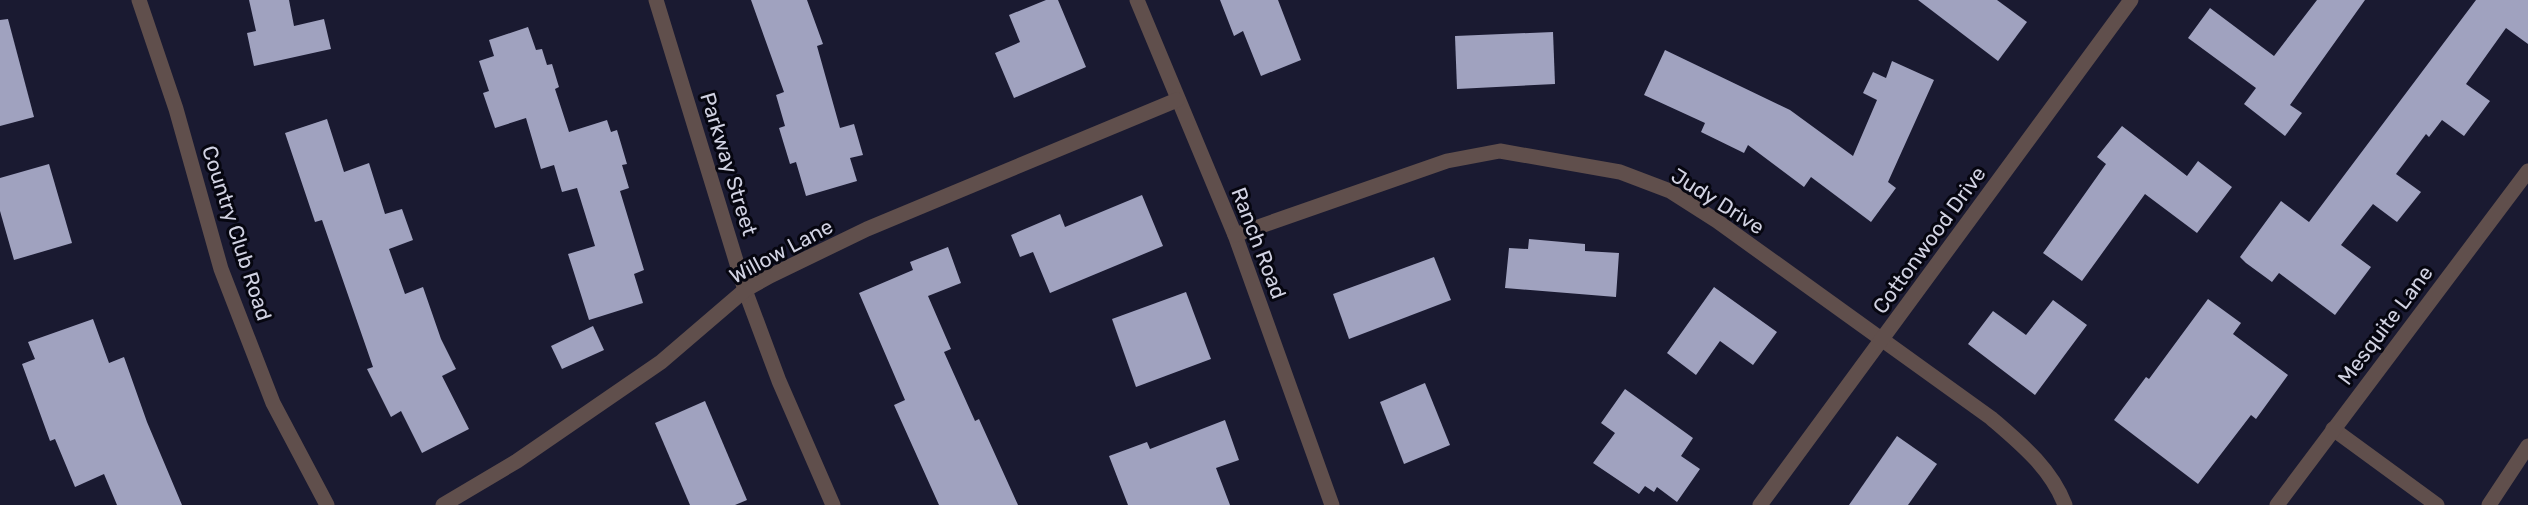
<svg xmlns="http://www.w3.org/2000/svg" width="2528" height="505" viewBox="0 0 2528 505" font-family="Rubik,sans-serif">
  <rect width="100%" height="100%" fill="#1a1a31"/>
  <g fill="#a0a2bf">
    <path d="M 249,0 L 289,0 L 294,26 L 324,19 L 331,49 L 254,66 L 247,33 L 256,31 Z"/>
    <path d="M 751,0 L 807,0 L 823,44 L 817,46 L 840,128 L 854,124 L 863,155 L 850,158 L 857,181 L 806,196 L 796,162 L 790,164 L 779,128 L 785,126 L 776,95 L 784,92 Z"/>
    <path d="M 1046,0 L 1058,0 L 1086,67 L 1014,98 L 995,53 L 1020,42 L 1009,15 Z"/>
    <path d="M 1220,0 L 1278,0 L 1301,60 L 1261,76 L 1243,31 L 1234,36 Z"/>
    <path d="M 1918,0 L 1997,0 L 2027,22 L 1998,61 Z"/>
    <path d="M 2317,0 L 2365,0 L 2290,105 L 2302,113 L 2285,136 L 2244,104 L 2256,88 L 2188,38 L 2210,8 L 2274,56 Z"/>
    <path d="M 2476,0 L 2528,0 L 2528,44 L 2506,28 L 2466,84 L 2490,101 L 2464,136 L 2442,120 L 2429,137 L 2426,134 L 2396,174 L 2421,192 L 2397,222 L 2373,204 L 2341,245 L 2371,267 L 2335,315 L 2279,273 L 2272,282 L 2246,263 L 2240,257 L 2281,201 L 2309,222 Z"/>
    <path d="M 8,19 L 34,117 L 0,126 L 0,20 Z"/>
    <path d="M 528,27 L 536,50 L 542,49 L 547,65 L 552,64 L 559,87 L 555,89 L 569,132 L 607,120 L 611,132 L 617,130 L 627,164 L 622,165 L 629,188 L 620,191 L 644,270 L 634,274 L 643,303 L 589,320 L 568,254 L 595,246 L 577,188 L 562,192 L 554,165 L 541,169 L 526,118 L 495,128 L 483,93 L 489,91 L 479,61 L 494,56 L 489,40 Z"/>
    <path d="M 1553,32 L 1555,84 L 1457,89 L 1455,36 Z"/>
    <path d="M 1665,50 L 1790,110 L 1853,156 L 1877,100 L 1863,93 L 1873,72 L 1886,78 L 1892,61 L 1934,80 L 1888,182 L 1896,188 L 1871,222 L 1811,177 L 1804,187 L 1748,145 L 1744,153 L 1701,132 L 1705,123 L 1644,95 Z"/>
    <path d="M 327,119 L 344,172 L 369,163 L 385,214 L 402,209 L 413,240 L 389,249 L 405,294 L 423,287 L 441,339 L 456,369 L 442,376 L 469,429 L 422,453 L 401,411 L 391,417 L 367,369 L 373,367 L 322,220 L 315,222 L 285,133 Z"/>
    <path d="M 2122,126 L 2187,176 L 2198,161 L 2232,187 L 2197,233 L 2145,194 L 2082,281 L 2043,253 L 2106,164 L 2097,157 Z"/>
    <path d="M 49,164 L 72,243 L 14,260 L 0,211 L 0,178 Z"/>
    <path d="M 1142,195 L 1163,246 L 1050,293 L 1033,252 L 1020,257 L 1011,235 L 1060,214 L 1065,227 Z"/>
    <path d="M 1529,239 L 1585,244 L 1585,251 L 1619,253 L 1616,297 L 1505,288 L 1509,248 L 1528,249 Z"/>
    <path d="M 948,247 L 961,283 L 928,296 L 951,349 L 944,352 L 975,421 L 979,419 L 1018,505 L 939,505 L 894,405 L 905,400 L 859,293 L 913,270 L 910,262 Z"/>
    <path d="M 1434,257 L 1451,300 L 1349,339 L 1333,294 Z"/>
    <path d="M 1714,287 L 1777,332 L 1753,365 L 1720,341 L 1696,375 L 1667,353 Z"/>
    <path d="M 1186,292 L 1211,359 L 1136,387 L 1112,319 Z"/>
    <path d="M 2208,299 L 2241,323 L 2233,334 L 2288,375 L 2256,419 L 2251,415 L 2198,484 L 2114,420 L 2146,377 L 2149,379 Z"/>
    <path d="M 2053,300 L 2087,325 L 2035,395 L 1968,344 L 1993,311 L 2026,335 Z"/>
    <path d="M 93,319 L 109,363 L 124,357 L 147,422 L 182,505 L 117,505 L 104,474 L 75,487 L 55,439 L 50,441 L 22,364 L 35,359 L 28,342 Z"/>
    <path d="M 593,326 L 604,350 L 562,369 L 551,346 Z"/>
    <path d="M 1425,383 L 1450,445 L 1404,464 L 1380,402 Z"/>
    <path d="M 1625,389 L 1693,438 L 1681,456 L 1700,469 L 1677,502 L 1657,487 L 1654,492 L 1645,486 L 1639,494 L 1593,463 L 1615,433 L 1601,423 Z"/>
    <path d="M 705,401 L 747,500 L 735,505 L 690,505 L 655,423 Z"/>
    <path d="M 1225,420 L 1239,460 L 1216,468 L 1230,505 L 1128,505 L 1109,456 L 1147,442 L 1150,449 Z"/>
    <path d="M 1897,436 L 1937,464 L 1908,505 L 1849,505 Z"/>
  </g>
  <g fill="none" stroke-linecap="round" stroke-linejoin="round">
    <g stroke="#604f4c" stroke-width="15">
      <path d="M 2333,429 L 2437,505"/>
      <path d="M 2489,505 L 2528,446"/>
    </g>
    <g stroke="#604f4c" stroke-width="15">
      <path d="M 139,0 L 176,109 L 221,269 L 273,403 L 327,505"/>
      <path d="M 656,0 L 745,290 L 779,381 L 833,505"/>
      <path d="M 1137,0 L 1235,235 L 1332,505"/>
      <path d="M 1235,235 L 1447,161 L 1500,151 L 1620,172 L 1670,191 L 1717,221 L 1991,418 C 2020,443 2051,468 2065,505"/>
      <path d="M 443,505 L 517,461 L 661,362 L 745,290 L 770,276 L 867,229 L 1177,100"/>
      <path d="M 1760,505 L 2131,0"/>
      <path d="M 2277,505 L 2528,171"/>
    </g>
  </g>
  <g text-anchor="middle" dominant-baseline="central" stroke-width="6" stroke-linejoin="round" paint-order="stroke">
    <g font-size="21" fill="#d1d2e2" stroke="#060610">
      <text transform="translate(729 164) rotate(73)">Parkway Street</text>
      <text transform="translate(1718 201) rotate(32)">Judy Drive</text>
      <text transform="translate(237 233) rotate(72)">Country Club Road</text>
      <text transform="translate(1929 240) rotate(-54)">Cottonwood Drive</text>
      <text transform="translate(1259 243) rotate(69)">Ranch Road</text>
      <text transform="translate(781 251) rotate(-28)">Willow Lane</text>
      <text transform="translate(2385 325) rotate(-53)">Mesquite Lane</text>
    </g>
  </g>
</svg>
